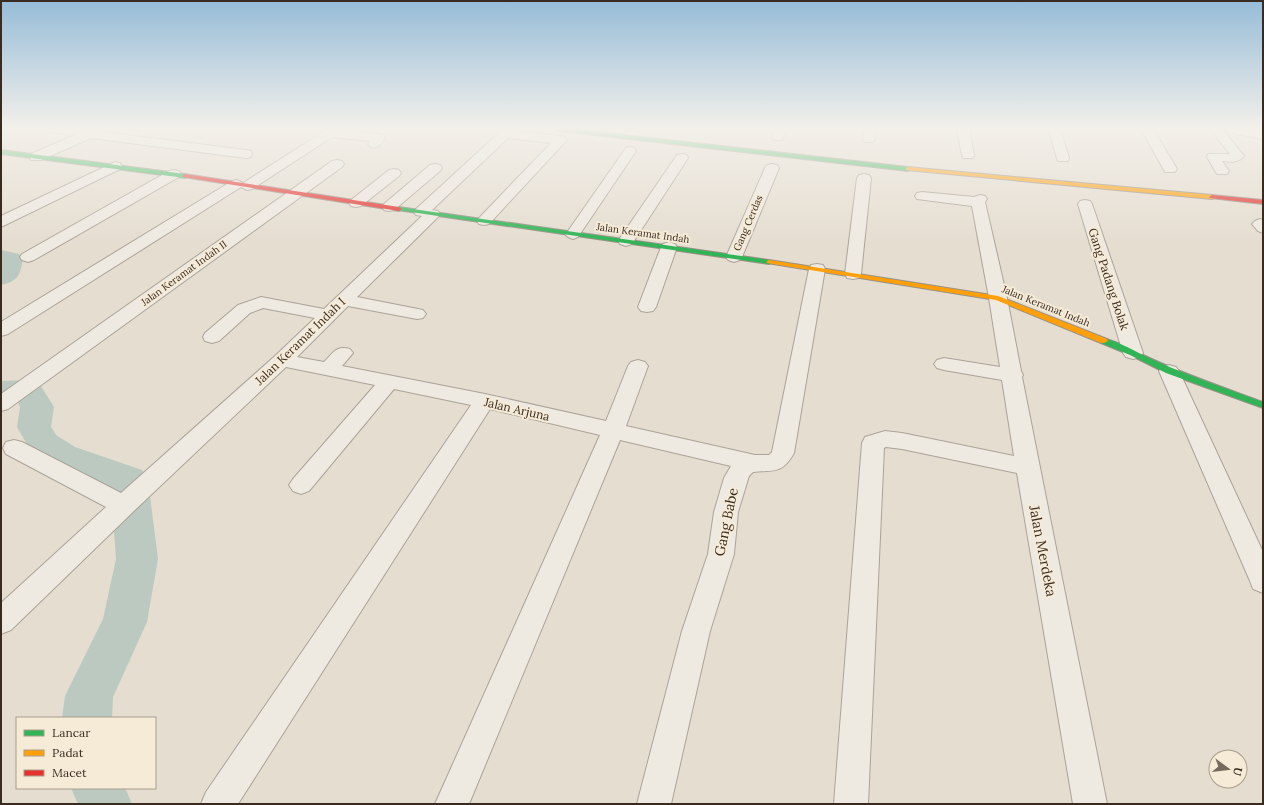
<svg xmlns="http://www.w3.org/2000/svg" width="1264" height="805" viewBox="0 0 1264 805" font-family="Lora,serif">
  <rect width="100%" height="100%" fill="#e5ddd0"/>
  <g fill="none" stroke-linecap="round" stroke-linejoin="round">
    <g fill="#bbc9c0" fill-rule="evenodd">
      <path d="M 1,250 L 19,254 L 23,259 C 20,276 18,281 1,285 Z"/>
      <path d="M 28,380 L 39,383 L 54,407 L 51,427 L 56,435 L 75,447 L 142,470 L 148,480 L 158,559 L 147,622 L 113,697 L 112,718 L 62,718 L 65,696 L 103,619 L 116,559 L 111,488 L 49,465 L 32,453 L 17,427 L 20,407 L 18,402 L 1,403 L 1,381 Z"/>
      <path d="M 71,788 L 125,788 L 132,804 L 78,804 Z"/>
    </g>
    <g stroke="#aba398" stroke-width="2">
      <g id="street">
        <path d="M 47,129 L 79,129 L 246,150 L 251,151 L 252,154 L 251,157 L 246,158 L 91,138 L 41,160 L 31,160 L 30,157 L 31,154 L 75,135 L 49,132 Z"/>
        <path d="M 328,129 L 342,129 L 341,130 L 379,134 L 383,135 L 385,138 C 381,144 378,149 370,147 L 368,144 L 370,141 L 332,137 L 252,189 L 247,190 L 241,187 L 8,334 L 1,336 L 1,322 L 232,181 L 237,180 L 243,183 Z"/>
        <path d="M 776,129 L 788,129 L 782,140 L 774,140 L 772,137 Z"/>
        <path d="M 864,129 L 876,129 L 875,139 L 873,142 L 865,142 L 863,139 Z"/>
        <path d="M 957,129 L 969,129 L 974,155 L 973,158 L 963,158 L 962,155 Z"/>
        <path d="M 1048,129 L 1060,129 L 1069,158 L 1068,161 L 1058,161 L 1057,158 Z"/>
        <path d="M 1141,129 L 1153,129 L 1177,169 L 1175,172 L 1165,172 Z"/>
        <path d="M 1210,129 L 1222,129 L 1244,156 C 1239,163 1230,162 1222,161 L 1229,171 L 1227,174 L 1217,174 L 1207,157 L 1208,154 L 1230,154 Z"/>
        <path d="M 1225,129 L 1249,129 L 1263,131 L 1263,139 L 1227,132 Z"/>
        <path d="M 505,130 L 561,136 L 565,137 L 567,140 L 489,224 L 484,225 L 479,224 L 477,221 L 479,218 L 551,143 L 508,138 L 432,210 L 438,211 L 440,214 L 438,217 L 357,297 L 423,310 L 426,314 L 423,318 L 417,319 L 348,306 L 297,357 L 324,362 C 333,353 336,345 350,349 L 353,353 L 342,366 L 485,394 L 606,421 L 628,366 L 631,362 L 638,360 L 645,362 L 648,366 L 626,426 L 755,455 L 769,455 L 772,452 L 809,269 L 811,265 L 817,264 L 823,265 L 825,269 L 794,453 C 782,474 775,470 753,472 L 749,476 L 738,512 L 734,554 L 710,631 L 671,804 L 637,804 L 682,631 L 708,554 L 714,512 L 724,478 L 731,466 L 620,440 L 469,804 L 435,804 L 600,435 L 490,409 L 238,804 L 201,804 L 206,792 L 471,405 L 394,389 L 309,491 L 301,494 L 293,491 L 289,485 L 293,479 L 375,385 L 286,367 L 137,508 L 11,630 L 1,634 L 1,603 L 106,507 L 6,454 L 3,448 L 6,442 L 14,440 L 22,442 L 121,493 L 275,356 L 315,318 L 263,308 L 250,313 L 219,341 L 212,343 L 205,341 L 203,337 L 205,333 L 238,305 L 261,297 L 324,309 L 422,216 L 416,215 L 414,212 L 416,209 L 501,131 Z"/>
        <path d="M 630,147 L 634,148 L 636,151 L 578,237 L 573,239 L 568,237 L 565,234 L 568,231 L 626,148 Z"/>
        <path d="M 682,154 L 687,155 L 688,158 L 634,241 L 632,244 L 626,246 L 620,244 L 618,241 L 677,155 Z"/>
        <path d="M 337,160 L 342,161 L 344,164 L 342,167 L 8,409 L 1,411 L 1,394 L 332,161 Z"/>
        <path d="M 115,162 L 120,163 L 122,166 L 120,169 L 1,227 L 1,216 Z"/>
        <path d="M 435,164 L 440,165 L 442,168 L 440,171 L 394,210 L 389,211 L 384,210 L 382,207 L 384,204 L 430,165 Z"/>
        <path d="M 772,164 L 777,165 L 779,168 L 742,257 L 740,260 L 734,262 L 728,260 L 726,257 L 765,168 L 767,165 Z"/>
        <path d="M 394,169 L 399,170 L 401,173 L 399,176 L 361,206 L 356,207 L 351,206 L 349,203 L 351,200 L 389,170 Z"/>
        <path d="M 174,170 L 179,171 L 181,174 L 179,177 L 34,260 L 28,262 L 22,260 L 20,257 L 22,254 L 169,171 Z"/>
        <path d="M 864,174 L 869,175 L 871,178 L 861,274 L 859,278 L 853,279 L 847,278 L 845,274 L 857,178 L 859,175 Z"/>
        <path d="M 922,192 L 974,197 L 980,195 L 985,196 L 987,199 L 985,202 L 1007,298 L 1021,371 L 1023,375 L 1022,377 L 1107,804 L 1073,804 L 1017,473 L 902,449 L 886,447 L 884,448 L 868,804 L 834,804 L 862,443 L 865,437 L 885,431 L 902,433 L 1014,456 L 1002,380 L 944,370 L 937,368 L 934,364 L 937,360 L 944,358 L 1000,367 L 989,298 L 972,206 L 917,199 L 915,196 L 917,193 Z"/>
        <path d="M 1085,200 L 1090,201 L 1092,204 L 1143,353 L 1140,357 L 1133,359 L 1126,357 L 1123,353 L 1078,204 L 1080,201 Z"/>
        <path d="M 1260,219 L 1263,220 L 1263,233 L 1258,231 L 1252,224 L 1255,221 Z"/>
        <path d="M 669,242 L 675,244 L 677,247 L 656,307 L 653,311 L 647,312 L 641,311 L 638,307 L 661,247 L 663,244 Z"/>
        <path d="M 1169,365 L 1176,367 L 1179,371 L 1263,552 L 1263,593 L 1253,589 L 1250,581 L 1159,371 L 1162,367 Z"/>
      </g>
    </g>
    <g stroke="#9a9288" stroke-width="2">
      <g id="fast">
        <path d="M 557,129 L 571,129 L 908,167 L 911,169 L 908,171 L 559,131 Z"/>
        <path d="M 1,150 L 185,174 L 188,176 L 185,178 L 1,154 Z"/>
        <path d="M 399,207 L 769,260 L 772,262 L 769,264 L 397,210 L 396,209 Z"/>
        <path d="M 1101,339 C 1109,337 1133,350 1141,354 C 1180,373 1222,387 1263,402 L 1263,408 L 1166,373 L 1130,355 L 1101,343 L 1100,341 Z"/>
      </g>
    </g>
    <g stroke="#9a9288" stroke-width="2">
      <g id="slow">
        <path d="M 908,167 L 1212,195 L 1215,197 L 1212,199 L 906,170 L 906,168 Z"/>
        <path d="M 769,260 L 998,296 L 1107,339 L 1108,341 L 1104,343 L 1101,343 L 996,300 L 767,263 L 767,261 Z"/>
      </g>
    </g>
    <g stroke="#9a9288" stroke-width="2">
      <g id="jam">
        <path d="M 185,174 L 399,207 L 402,209 L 399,211 L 183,177 L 182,176 Z"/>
        <path d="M 1212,195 L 1263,200 L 1263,204 L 1210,198 L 1209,197 Z"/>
      </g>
    </g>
    <use href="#street" fill="#eee9e1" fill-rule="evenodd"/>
    <use href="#fast" fill="#30b455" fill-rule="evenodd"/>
    <use href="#slow" fill="#ff9f0a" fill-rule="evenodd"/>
    <use href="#jam" fill="#e5322d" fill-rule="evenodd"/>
  </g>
  <linearGradient id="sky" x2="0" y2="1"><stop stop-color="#96bcd8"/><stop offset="0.53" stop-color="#f3f0ea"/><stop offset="1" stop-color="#f3f0ea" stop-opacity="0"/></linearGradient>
  <rect width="1264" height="242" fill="url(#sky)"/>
  <g text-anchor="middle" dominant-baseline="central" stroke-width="4" stroke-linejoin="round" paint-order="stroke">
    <g font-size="10" fill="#3a2b20" stroke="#f5ebd7">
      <text transform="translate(748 223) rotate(-67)">Gang Cerdas</text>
      <text transform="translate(643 233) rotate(8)">Jalan Keramat Indah</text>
      <text transform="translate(184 273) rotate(-36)">Jalan Keramat Indah II</text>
      <text transform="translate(1046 306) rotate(22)">Jalan Keramat Indah</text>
    </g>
    <g font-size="12" fill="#3a2b20" stroke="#f5ebd7">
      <text transform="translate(1109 279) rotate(72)">Gang Padang Bolak</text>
      <text transform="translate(300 341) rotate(-44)">Jalan Keramat Indah I</text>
      <text transform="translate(517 409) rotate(13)">Jalan Arjuna</text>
    </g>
    <g font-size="14" fill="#3a2b20" stroke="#f5ebd7">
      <text transform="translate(726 522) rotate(-78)">Gang Babe</text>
      <text transform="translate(1043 551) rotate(79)">Jalan Merdeka</text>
    </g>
  </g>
  <rect width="1264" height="805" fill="none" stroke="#3a2b20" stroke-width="4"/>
  <rect x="16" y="717" width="140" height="72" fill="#f5ebd7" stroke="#aa9e8e"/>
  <rect x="24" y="730" width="20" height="6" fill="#30b455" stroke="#aa9e8e"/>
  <text x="52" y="737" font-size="12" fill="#3a2b20">Lancar</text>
  <rect x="24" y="750" width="20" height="6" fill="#ff9f0a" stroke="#aa9e8e"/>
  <text x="52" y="757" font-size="12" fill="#3a2b20">Padat</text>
  <rect x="24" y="770" width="20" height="6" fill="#e5322d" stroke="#aa9e8e"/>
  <text x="52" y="777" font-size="12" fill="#3a2b20">Macet</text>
  <g transform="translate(1228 769) rotate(105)"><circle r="19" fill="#f5ebd7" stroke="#aa9e8e"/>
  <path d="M0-3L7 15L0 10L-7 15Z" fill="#76695e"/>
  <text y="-6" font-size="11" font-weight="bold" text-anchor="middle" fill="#3a2b20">U</text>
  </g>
</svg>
